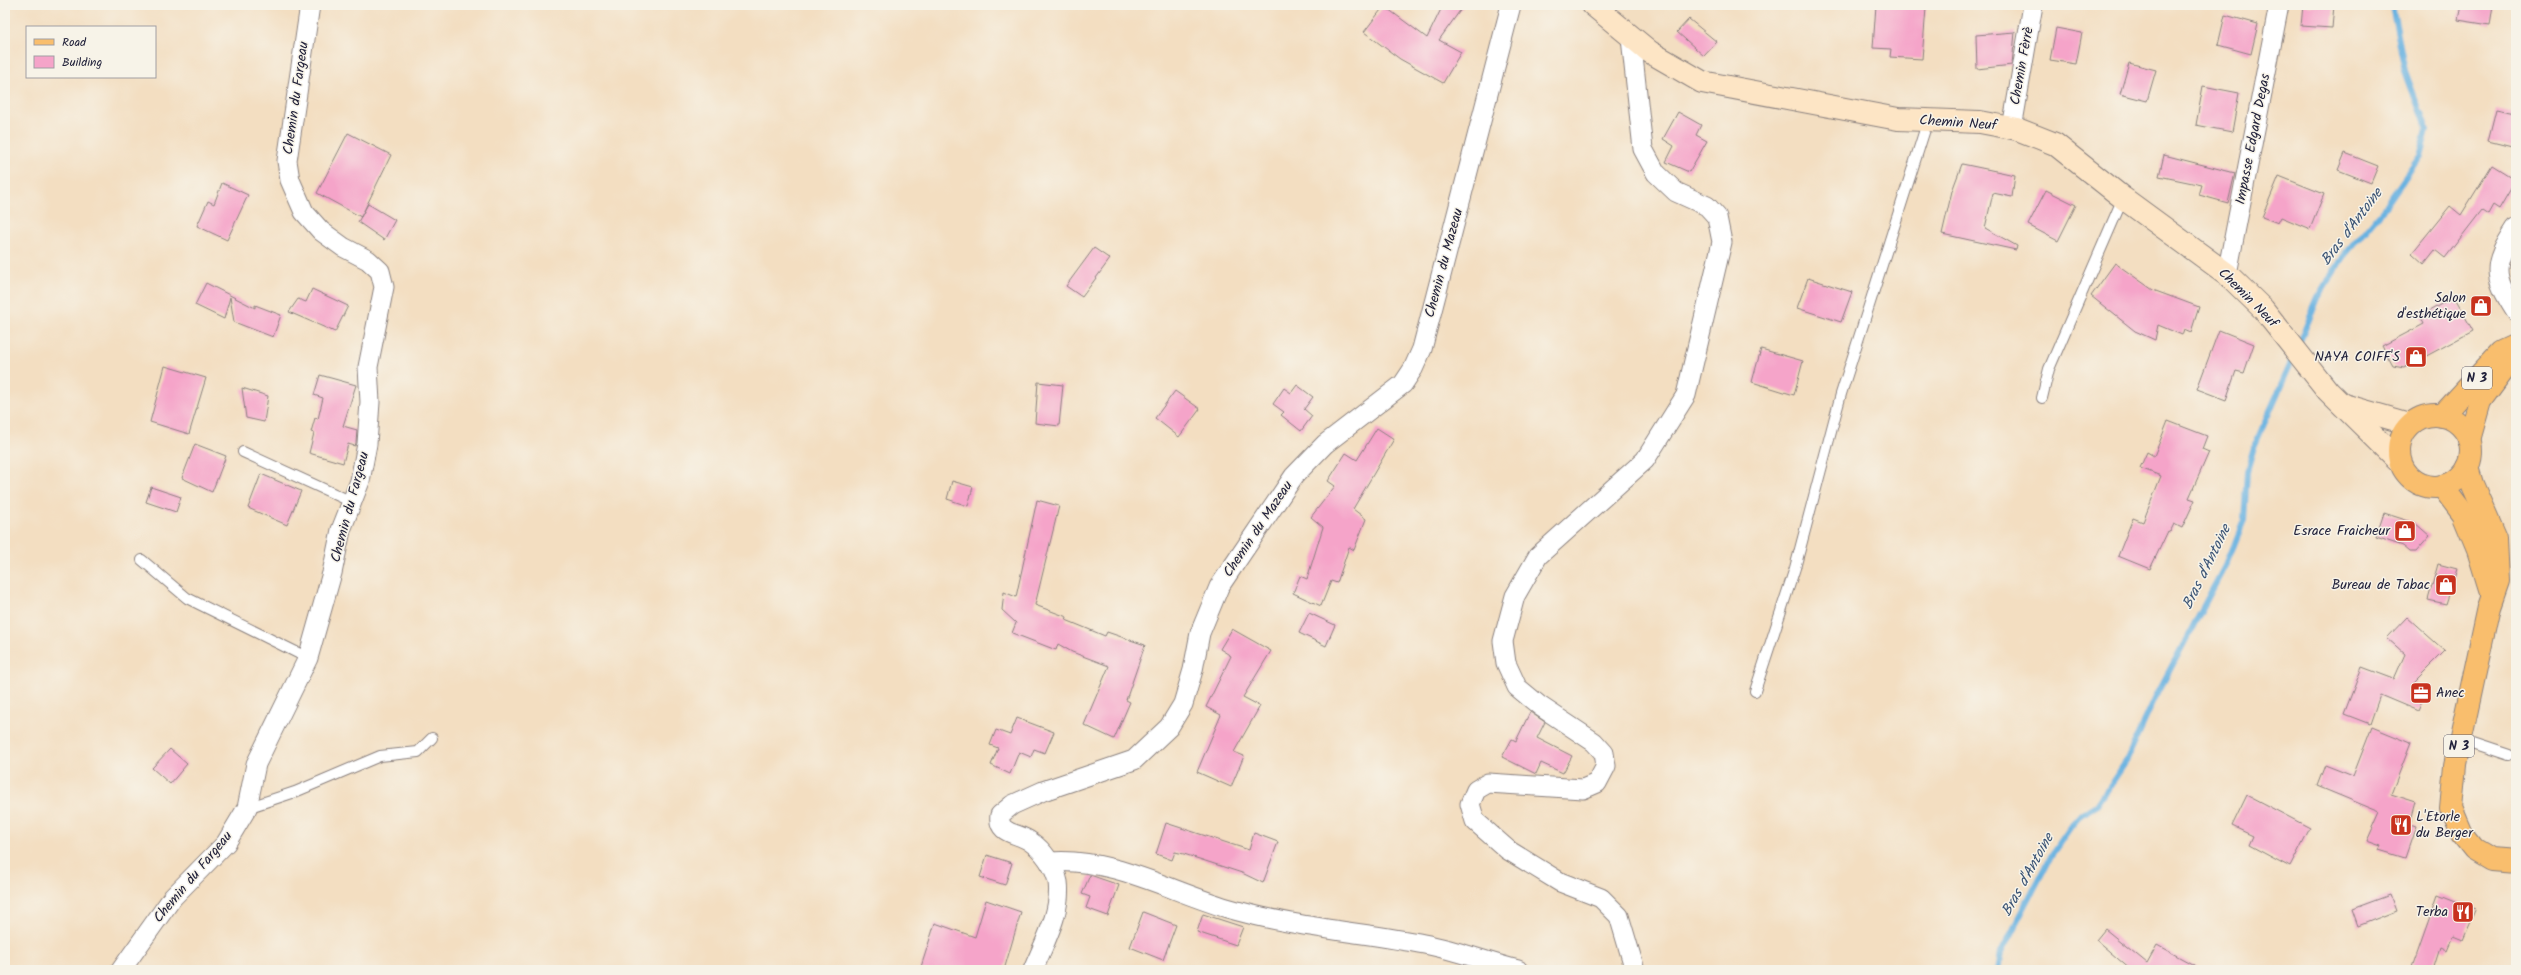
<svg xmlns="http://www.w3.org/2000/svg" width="2521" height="975" viewBox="0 0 2521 975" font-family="Kalam,sans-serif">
  <rect width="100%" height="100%" fill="#f7f3e8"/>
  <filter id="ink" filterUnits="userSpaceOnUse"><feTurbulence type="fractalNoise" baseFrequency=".025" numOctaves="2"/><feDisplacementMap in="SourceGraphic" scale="8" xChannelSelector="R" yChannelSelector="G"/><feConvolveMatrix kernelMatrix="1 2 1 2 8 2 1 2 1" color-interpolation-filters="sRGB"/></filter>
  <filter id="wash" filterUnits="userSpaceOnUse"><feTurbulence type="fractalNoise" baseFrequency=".012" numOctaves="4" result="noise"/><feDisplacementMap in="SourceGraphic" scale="16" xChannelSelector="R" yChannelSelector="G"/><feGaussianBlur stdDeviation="0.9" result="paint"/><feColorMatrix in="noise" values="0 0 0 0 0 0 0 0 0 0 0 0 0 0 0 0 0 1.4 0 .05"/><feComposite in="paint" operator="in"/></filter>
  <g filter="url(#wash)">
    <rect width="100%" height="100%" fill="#f3dec1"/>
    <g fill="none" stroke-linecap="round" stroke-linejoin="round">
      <g stroke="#69b2e1" stroke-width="6">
        <path d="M 2298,346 L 2318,298 L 2343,257 L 2384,208 L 2420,156 L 2427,130 L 2405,71 L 2392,5"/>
        <path d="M 1998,970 L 2001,953 L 2052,854 L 2072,825 L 2082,814 L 2097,805 L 2127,760 L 2155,698 L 2228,560 L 2244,520 L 2247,471 L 2254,447 L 2294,356"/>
      </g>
    </g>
    <g id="blocks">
      <g fill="#f5a4c9">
        <path d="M 1443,5 L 1464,5 L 1439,40 L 1461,52 L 1443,83 L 1400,59 L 1364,32 L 1384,6 L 1427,38 Z"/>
        <path d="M 1876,5 L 1926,8 L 1922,59 L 1890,57 L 1891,49 L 1873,48 Z"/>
        <path d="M 2303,5 L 2334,5 L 2332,28 L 2301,26 Z"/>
        <path d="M 2461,5 L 2493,5 L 2490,25 L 2458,20 Z"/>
        <path d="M 2225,15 L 2258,24 L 2251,54 L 2218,45 Z"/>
        <path d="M 1689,19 L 1717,42 L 1704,56 L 1677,32 Z"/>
        <path d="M 2056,28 L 2082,33 L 2076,64 L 2050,60 Z"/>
        <path d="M 2015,32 L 2012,65 L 1977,69 L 1976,35 Z"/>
        <path d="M 2129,63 L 2156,70 L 2147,101 L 2120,94 Z"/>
        <path d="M 2203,86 L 2239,93 L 2232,132 L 2196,125 Z"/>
        <path d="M 2496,109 L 2516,113 L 2516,148 L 2488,141 Z"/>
        <path d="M 1678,112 L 1701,125 L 1696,135 L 1707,141 L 1689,172 L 1666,162 L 1674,146 L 1663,139 Z"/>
        <path d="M 348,133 L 391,155 L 361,217 L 317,193 Z"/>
        <path d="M 2345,153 L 2378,166 L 2371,183 L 2338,170 Z"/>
        <path d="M 2164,155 L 2235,173 L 2228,203 L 2199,195 L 2202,185 L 2159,176 Z"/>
        <path d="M 1962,164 L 2015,175 L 2012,197 L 1993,193 L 1985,228 L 2017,246 L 2016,250 L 1942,234 L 1952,191 Z"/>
        <path d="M 2492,165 L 2516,180 L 2499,209 L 2493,205 L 2488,214 L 2482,210 L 2445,258 L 2435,250 L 2424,264 L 2412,253 L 2450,206 L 2461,215 Z"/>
        <path d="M 2279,176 L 2324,194 L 2310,229 L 2281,217 L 2278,223 L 2262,217 Z"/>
        <path d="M 222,183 L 248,195 L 227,240 L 197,226 L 208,201 L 214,204 Z"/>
        <path d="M 2046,190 L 2076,205 L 2058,241 L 2028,225 Z"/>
        <path d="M 368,204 L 395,220 L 384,240 L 358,222 Z"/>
        <path d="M 1094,248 L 1110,259 L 1082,297 L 1066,286 Z"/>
        <path d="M 2115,263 L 2153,290 L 2199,307 L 2191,332 L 2184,329 L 2182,335 L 2158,325 L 2155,340 L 2135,331 L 2091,296 Z"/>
        <path d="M 1808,278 L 1852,292 L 1841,322 L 1797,308 Z"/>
        <path d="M 206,283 L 255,308 L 255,305 L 281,315 L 273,337 L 234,322 L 230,297 L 224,319 L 195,305 Z"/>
        <path d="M 312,289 L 348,306 L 335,332 L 289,312 L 298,299 L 306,302 Z"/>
        <path d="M 2454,297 L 2473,331 L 2404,368 L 2393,366 L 2382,346 L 2424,324 L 2420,316 Z"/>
        <path d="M 2219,330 L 2254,344 L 2244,373 L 2236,371 L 2226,400 L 2197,389 Z"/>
        <path d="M 1761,349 L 1803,361 L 1794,395 L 1752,382 Z"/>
        <path d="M 165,366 L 206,378 L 189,434 L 150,422 Z"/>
        <path d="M 320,375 L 356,385 L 343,426 L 357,430 L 356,443 L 355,446 L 348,444 L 343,463 L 309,453 L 314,433 L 311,432 L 315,418 L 318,419 L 323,398 L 314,395 Z"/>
        <path d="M 1038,382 L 1063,385 L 1059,426 L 1035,423 Z"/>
        <path d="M 1297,385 L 1313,397 L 1304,409 L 1312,416 L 1301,431 L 1281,415 L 1284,412 L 1273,404 L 1284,388 L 1291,393 Z"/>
        <path d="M 242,388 L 268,396 L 264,422 L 246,418 Z"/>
        <path d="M 1175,391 L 1200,409 L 1179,437 L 1155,418 Z"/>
        <path d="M 2168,421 L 2207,436 L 2202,449 L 2209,452 L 2189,498 L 2195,500 L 2182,528 L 2174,524 L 2170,532 L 2168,531 L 2150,569 L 2118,556 L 2133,518 L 2143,522 L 2161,476 L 2140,468 L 2147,452 L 2154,456 Z"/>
        <path d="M 1377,428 L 1394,439 L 1353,509 L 1366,519 L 1354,550 L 1349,547 L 1337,583 L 1331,581 L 1321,606 L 1293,593 L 1300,576 L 1307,579 L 1323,527 L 1311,517 L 1335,486 L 1328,481 L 1346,453 L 1357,460 Z"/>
        <path d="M 195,444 L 226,456 L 212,492 L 182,478 Z"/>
        <path d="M 261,474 L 301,491 L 287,525 L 248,508 Z"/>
        <path d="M 952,481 L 973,487 L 968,506 L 947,499 Z"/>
        <path d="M 151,487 L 181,497 L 176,512 L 146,502 Z"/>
        <path d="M 1037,500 L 1059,506 L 1035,605 L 1067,617 L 1066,620 L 1105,636 L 1107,632 L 1145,645 L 1126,700 L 1130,702 L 1114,739 L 1084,725 L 1109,666 L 1072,652 L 1058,644 L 1056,650 L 1012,633 L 1016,623 L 1002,610 L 1004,592 L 1016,597 Z"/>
        <path d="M 2384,513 L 2415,523 L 2430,536 L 2416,552 L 2410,552 L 2403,546 L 2376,537 Z"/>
        <path d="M 2438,564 L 2457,569 L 2446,604 L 2428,600 Z"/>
        <path d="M 1309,613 L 1335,625 L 1326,646 L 1299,633 Z"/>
        <path d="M 2407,617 L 2445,651 L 2414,682 L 2428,688 L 2418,711 L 2380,695 L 2370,724 L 2344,714 L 2362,667 L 2394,679 L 2405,654 L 2387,638 Z"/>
        <path d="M 1232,629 L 1271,651 L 1243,697 L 1260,706 L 1234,752 L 1244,756 L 1231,787 L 1197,772 L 1221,715 L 1206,707 L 1231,656 L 1220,649 Z"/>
        <path d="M 1530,712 L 1545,722 L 1537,738 L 1572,756 L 1563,773 L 1541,763 L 1536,774 L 1502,757 L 1512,739 L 1516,741 Z"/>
        <path d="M 1017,718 L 1054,732 L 1045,753 L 1034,749 L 1031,757 L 1019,752 L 1010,774 L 991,765 L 998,748 L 990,745 L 996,730 L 1010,735 Z"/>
        <path d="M 2372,727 L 2411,743 L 2391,794 L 2416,802 L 2410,824 L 2416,826 L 2405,858 L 2379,850 L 2381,846 L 2367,841 L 2380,812 L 2317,786 L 2325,765 L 2353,776 Z"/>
        <path d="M 170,749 L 187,764 L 170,784 L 152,768 Z"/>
        <path d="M 2247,795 L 2310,828 L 2290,867 L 2249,845 L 2253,836 L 2232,826 Z"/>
        <path d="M 1166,823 L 1249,850 L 1254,833 L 1278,842 L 1263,883 L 1242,873 L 1184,854 L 1175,852 L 1172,860 L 1156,854 Z"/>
        <path d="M 987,855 L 1012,863 L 1005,885 L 980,877 Z"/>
        <path d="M 1090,875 L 1119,885 L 1108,916 L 1086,908 L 1090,897 L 1082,894 Z"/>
        <path d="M 2438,894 L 2476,909 L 2462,941 L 2452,937 L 2446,951 L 2440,948 L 2433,970 L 2411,970 Z"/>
        <path d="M 2390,895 L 2396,911 L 2358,926 L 2352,909 Z"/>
        <path d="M 986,900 L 1021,912 L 1004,970 L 920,970 L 935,923 L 975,937 Z"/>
        <path d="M 1143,912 L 1176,925 L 1163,960 L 1130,947 Z"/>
        <path d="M 1203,914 L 1243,927 L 1236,945 L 1197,932 Z"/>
        <path d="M 2105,929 L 2147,963 L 2157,945 L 2203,970 L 2131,970 L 2096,940 Z"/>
      </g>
    </g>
  </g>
  <g filter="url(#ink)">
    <use href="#blocks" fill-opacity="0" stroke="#8a807e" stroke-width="1"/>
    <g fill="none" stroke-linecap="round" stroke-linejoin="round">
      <g stroke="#8a807e" stroke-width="12">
        <g id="service">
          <path d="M 2042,398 L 2049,369 L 2123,198"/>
          <path d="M 243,452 L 352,502"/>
          <path d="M 142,560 L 187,598 L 308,658"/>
          <path d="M 1755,691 L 1795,568 L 1841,394 L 1928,120"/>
          <path d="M 2461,739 L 2509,755"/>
          <path d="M 247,808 L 295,792 L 380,756 L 418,752 L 432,738"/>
        </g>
      </g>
      <g stroke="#8a807e" stroke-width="21">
        <g id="minor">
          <path d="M 1631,38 L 1643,149 L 1656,173 L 1676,192 L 1707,206 L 1717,217 L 1722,242 L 1686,395 L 1645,460 L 1538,556 L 1515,596 L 1503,641 L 1506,663 L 1517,687 L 1540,706 L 1594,742 L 1604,753 L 1606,766 L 1597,783 L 1583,789 L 1488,783 L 1476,790 L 1470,804 L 1475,821 L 1508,850 L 1560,882 L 1601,898 L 1619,916 L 1635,970"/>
          <path d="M 2012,128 L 2033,5"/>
          <path d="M 2516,228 C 2492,265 2492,275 2516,312"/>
          <path d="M 2227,274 L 2279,5"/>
          <path d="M 1050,862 C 1111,857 1170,891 1227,908 C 1292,927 1359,932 1424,944 C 1456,950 1487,962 1518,970"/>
          <path d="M 121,970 L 173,897 L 226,843 L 247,808 L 256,764 L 308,658 L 332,573 L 341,530 L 360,481 L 367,444 L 370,402 L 368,367 L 384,287 L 380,271 L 368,260 L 343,247 L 321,231 L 304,212 L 290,180 L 287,161 L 310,5"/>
          <path d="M 1033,970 C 1044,943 1062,912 1058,882 C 1055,867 1043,850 1031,842 C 1018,832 997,835 1000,815 L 1012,805 L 1043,791 L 1134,760 L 1169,727 L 1183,704 L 1193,670 L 1200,633 L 1219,587 L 1294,476 L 1325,444 L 1403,384 L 1413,369 L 1422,349 L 1511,5"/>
        </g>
      </g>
      <g stroke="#8a807e" stroke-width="24">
        <g id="secondary">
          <path d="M 1593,5 L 1650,52 L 1702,82 L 1898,119 L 1980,122 L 2017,129 L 2055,144 L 2123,198 L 2227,274 L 2263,309 L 2328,391 L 2400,462"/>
          <path d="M 2344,405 L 2410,424"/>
        </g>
      </g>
      <g stroke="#8a807e" stroke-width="24">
        <g id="primary">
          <circle cx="2435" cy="451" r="36"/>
          <path d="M 2442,416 L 2501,352 L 2516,345"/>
          <path d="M 2469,440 L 2480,401 L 2511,359"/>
          <path d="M 2467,467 L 2472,484 L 2496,539 L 2498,581 L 2489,607 L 2455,765 L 2451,808 L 2462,834 L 2474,849 L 2491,859 L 2516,861"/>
          <path d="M 2442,486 L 2463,514 L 2478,550 L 2490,589"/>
        </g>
      </g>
      <use href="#service" stroke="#fff" stroke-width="10"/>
      <use href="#minor" stroke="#fff" stroke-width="19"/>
      <use href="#secondary" stroke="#fde5c5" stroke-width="22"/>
      <use href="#primary" stroke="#f9be6d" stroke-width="22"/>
    </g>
  </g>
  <defs>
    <g id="shop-square" transform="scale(1.15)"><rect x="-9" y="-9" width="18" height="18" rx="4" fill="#c8321e" stroke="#f7f3e8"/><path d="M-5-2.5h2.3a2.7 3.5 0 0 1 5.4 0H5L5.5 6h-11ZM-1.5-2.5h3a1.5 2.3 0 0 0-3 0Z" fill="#fff"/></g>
    <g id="office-square" transform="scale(1.15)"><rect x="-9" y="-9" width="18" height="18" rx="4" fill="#c8321e" stroke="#f7f3e8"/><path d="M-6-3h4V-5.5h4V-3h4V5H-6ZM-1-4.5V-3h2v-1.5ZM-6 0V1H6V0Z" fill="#fff"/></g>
    <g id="restaurant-square" transform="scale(1.15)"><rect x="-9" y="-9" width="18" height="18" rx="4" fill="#c8321e" stroke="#f7f3e8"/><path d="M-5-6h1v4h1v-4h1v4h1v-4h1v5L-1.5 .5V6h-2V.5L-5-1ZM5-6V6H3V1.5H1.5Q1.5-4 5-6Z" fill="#fff"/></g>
  </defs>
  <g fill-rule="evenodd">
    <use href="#shop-square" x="2481" y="306"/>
    <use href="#shop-square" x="2416" y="357"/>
    <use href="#shop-square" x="2405" y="531"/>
    <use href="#shop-square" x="2446" y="585"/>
    <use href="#office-square" x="2421" y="693"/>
    <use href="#restaurant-square" x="2401" y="825"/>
    <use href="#restaurant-square" x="2463" y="912"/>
  </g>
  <g text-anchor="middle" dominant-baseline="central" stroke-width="3" stroke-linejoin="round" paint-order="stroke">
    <g fill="#f7f3e8" stroke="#62616f" stroke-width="1">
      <rect x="2462" y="367" width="30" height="22" rx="3"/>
      <rect x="2444" y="735" width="30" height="22" rx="3"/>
    </g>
    <g font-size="13" font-weight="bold" fill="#22223b">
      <text x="2477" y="378">N 3</text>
      <text x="2459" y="746">N 3</text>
    </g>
    <g font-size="14" fill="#22223b" stroke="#f7f3e8">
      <text transform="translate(2022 66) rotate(-80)">Chemin Fèrrè</text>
      <text transform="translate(296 98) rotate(-82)">Chemin du Fargeau</text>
      <text transform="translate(1958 123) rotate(4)">Chemin Neuf</text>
      <text transform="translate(2253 139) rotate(-79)">Impasse Edgard Degas</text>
      <text transform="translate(1444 263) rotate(-75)">Chemin du Mazeau</text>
      <text transform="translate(2248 298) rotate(45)">Chemin Neuf</text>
      <text transform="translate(350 507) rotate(-75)">Chemin du Fargeau</text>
      <text transform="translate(1258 529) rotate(-56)">Chemin du Mazeau</text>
      <text transform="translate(193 877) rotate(-50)">Chemin du Fargeau</text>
    </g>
    <g font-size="14" fill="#22223b" stroke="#f7f3e8" text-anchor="end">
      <text x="2466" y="298">Salon<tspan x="2466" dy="16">d'esthétique</tspan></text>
      <text x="2400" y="357">NAYA COIFF'S</text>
      <text x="2390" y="531">Esrace Fraicheur</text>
      <text x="2430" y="585">Bureau de Tabac</text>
      <text x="2436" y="693" text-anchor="start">Anec</text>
      <text x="2416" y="817" text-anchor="start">L'Etorle<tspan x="2416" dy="16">du Berger</tspan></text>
      <text x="2448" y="912">Terba</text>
    </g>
    <g font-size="15" font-style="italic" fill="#3b5475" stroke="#f7f3e8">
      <text transform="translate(2352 227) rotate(-53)">Bras d'Antoine</text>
      <text transform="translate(2207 567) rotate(-64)">Bras d'Antoine</text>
      <text transform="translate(2028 875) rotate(-61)">Bras d'Antoine</text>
    </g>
  </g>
  <rect width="2521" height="975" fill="none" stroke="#f7f3e8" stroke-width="20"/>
  <rect x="26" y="26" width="130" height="52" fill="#f7f3e8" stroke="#a29fa3"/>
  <rect x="34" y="39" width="20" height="6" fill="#f9be6d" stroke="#a29fa3"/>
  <text x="62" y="46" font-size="12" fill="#22223b">Road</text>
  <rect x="34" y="56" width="20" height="12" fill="#f5a4c9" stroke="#a29fa3"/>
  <text x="62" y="66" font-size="12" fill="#22223b">Building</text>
</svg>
